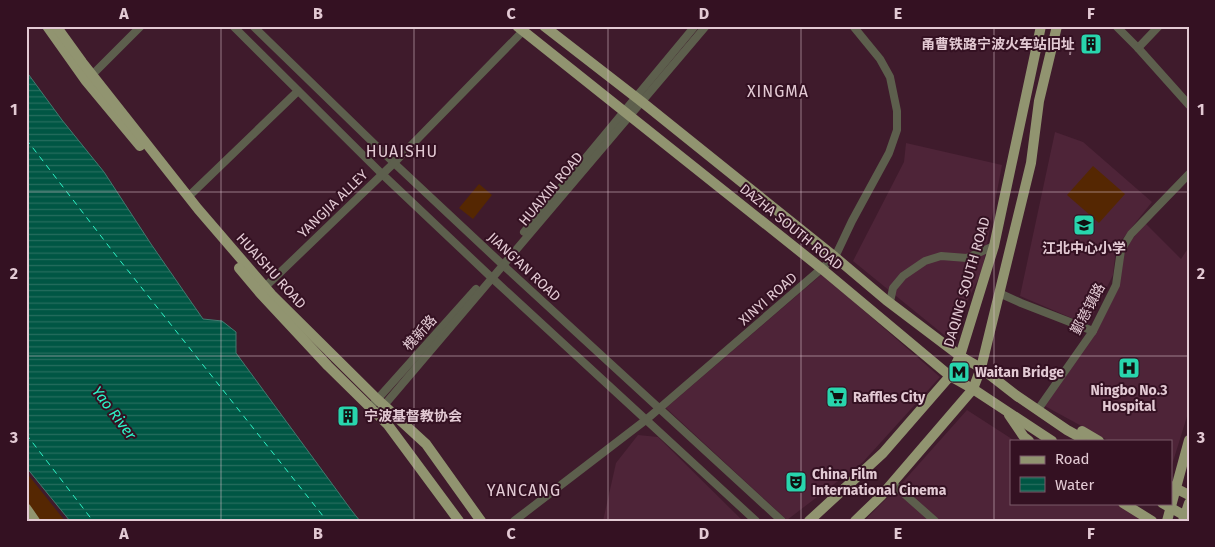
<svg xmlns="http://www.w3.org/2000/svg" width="1215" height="547" viewBox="0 0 1215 547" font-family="'Fira Sans','Noto Sans SC',sans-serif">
  <defs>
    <pattern id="water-rules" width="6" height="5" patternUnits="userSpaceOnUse" patternTransform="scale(1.25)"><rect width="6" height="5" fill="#005644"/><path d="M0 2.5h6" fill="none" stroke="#256d5e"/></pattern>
  </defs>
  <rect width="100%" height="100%" fill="#3f1b2c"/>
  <g fill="#4e2438">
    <path d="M 1055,132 L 1083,142 L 1152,202 L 1116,247 L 1113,275 L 1088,325 L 1020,296 Z"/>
    <path d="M 906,143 L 1002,165 L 982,271 L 949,339 L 853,261 L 904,162 Z"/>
    <path d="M 1145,223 L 1181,259 L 1189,247 L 1189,410 L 1171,468 L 1171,441 L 1109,441 L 1043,405 L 1118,285 L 1123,251 Z"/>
    <path d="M 822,274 L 940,377 L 863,462 L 787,520 L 666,408 Z"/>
    <path d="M 967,410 L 1015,441 L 1011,441 L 1011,503 L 1115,503 L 1144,521 L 864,521 L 902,483 Z"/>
    <path d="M 638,435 L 658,437 L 743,521 L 603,521 L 616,463 Z"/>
  </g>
  <g fill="#552702">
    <path d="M 1093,166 L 1125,194 L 1099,223 L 1067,195 Z"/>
    <path d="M 479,184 L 492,195 L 473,219 L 459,208 Z"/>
    <path d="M 26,472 L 65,521 L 37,521 L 26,506 Z"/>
  </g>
  <path fill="url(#water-rules)" stroke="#44796f" d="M 26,71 L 62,120 L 104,172 L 151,244 L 203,319 L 222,321 L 236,332 L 236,353 L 352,511 L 360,521 L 70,521 L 26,467 Z"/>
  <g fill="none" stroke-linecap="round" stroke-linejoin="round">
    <g stroke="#2cf4c7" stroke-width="1" stroke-dasharray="6 5" stroke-linecap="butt">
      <path d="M 26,139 L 114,253 L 327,521"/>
      <path d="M 26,434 L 93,521"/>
    </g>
    <g stroke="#5d5f4d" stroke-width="8">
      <path d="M 233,26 L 382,174 L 492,278 L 756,521"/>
      <path d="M 253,26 L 394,163 L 503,265 L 782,521"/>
      <path d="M 1116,26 L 1138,48 L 1189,105"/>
      <path d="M 1138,48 L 1159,26"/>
      <path d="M 89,78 L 141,26"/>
      <path d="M 188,197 L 298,91"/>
      <path d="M 524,232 L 695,26"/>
      <path d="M 265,287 L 394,163 L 523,31"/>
      <path d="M 999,293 L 1021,303 L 1093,331"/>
      <path d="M 890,302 L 893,288 L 903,276 L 925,261 L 941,256 L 967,258 L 994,246"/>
      <path d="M 374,403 L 476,289"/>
      <path d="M 1039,408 L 1093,331 L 1116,285 L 1121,250 L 1131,234 L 1189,174"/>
      <path d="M 381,409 L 706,26"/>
      <path d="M 892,483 L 935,521"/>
      <path d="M 514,521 L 647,419 L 835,257 L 852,221 L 889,153 L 897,130 L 897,111 L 890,77 L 880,59 L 853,26"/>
    </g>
    <g stroke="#919470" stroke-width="10">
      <path d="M 47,26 L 86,81 L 140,146"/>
      <path d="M 56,26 L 82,62 L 198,209 L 272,295 L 377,399 L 426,444 L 481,521"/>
      <path d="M 517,26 L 822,269 L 950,376 L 973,389 L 1052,441"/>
      <path d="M 544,26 L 642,102 L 835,257 L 886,300 L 960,356 L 981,368 L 1017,396 L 1067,430 L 1087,441"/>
      <path d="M 239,268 L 260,293 L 328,366 L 388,425 L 459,521"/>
      <path d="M 1009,415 L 1024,437 L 1029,441"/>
      <path d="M 1082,431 L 1099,441"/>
      <path d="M 1123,503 L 1152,521"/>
      <path d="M 26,508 L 35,521"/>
      <path d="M 809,521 L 883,453 L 950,376 L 960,356 L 994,246 L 1041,26"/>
      <path d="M 855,521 L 881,496 L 973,389 L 981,368 L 1031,163 L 1039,101 L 1057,26"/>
      <path d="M 1167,521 L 1189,440"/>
      <path d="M 1183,521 L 1189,503"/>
    </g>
    <path stroke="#9b7d8a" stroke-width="2" stroke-dasharray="6 6" stroke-linecap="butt" d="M 1070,55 L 1072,34"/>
    <g stroke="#919470" stroke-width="10">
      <path d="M 1171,486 L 1189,495"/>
      <path d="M 1162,503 L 1189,518"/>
    </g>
  </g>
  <path fill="none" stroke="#e3cad4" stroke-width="1" stroke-opacity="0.55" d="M 221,26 L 221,521M 414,26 L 414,521M 608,26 L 608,521M 801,26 L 801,521M 994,26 L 994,521M 26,192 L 1189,192M 26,356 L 1189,356"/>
  <defs>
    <g id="building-square" transform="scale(1.125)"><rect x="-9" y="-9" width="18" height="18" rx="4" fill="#28d5ad" stroke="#341122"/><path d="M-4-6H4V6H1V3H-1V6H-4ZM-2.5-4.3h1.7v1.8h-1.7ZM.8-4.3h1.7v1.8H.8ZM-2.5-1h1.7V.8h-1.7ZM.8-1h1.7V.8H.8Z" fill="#111"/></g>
    <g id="school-square" transform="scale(1.125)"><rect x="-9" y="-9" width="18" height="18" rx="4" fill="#28d5ad" stroke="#341122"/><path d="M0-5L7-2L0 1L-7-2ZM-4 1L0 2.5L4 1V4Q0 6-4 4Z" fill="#111"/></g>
    <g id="hospital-square" transform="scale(1.125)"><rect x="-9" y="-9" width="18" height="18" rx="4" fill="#28d5ad" stroke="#341122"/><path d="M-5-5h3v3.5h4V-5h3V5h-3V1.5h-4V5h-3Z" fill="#111"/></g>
    <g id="metro-square" transform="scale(1.125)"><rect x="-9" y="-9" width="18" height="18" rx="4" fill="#28d5ad" stroke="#341122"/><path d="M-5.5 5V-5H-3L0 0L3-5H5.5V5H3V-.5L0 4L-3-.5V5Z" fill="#111"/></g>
    <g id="supermarket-square" transform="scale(1.125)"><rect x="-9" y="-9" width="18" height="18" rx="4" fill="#28d5ad" stroke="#341122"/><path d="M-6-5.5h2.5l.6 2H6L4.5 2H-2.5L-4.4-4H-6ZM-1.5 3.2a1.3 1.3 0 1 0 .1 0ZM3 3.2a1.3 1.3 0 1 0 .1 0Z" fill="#111"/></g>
    <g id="theatre-square" transform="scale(1.125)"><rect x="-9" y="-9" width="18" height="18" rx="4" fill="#28d5ad" stroke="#341122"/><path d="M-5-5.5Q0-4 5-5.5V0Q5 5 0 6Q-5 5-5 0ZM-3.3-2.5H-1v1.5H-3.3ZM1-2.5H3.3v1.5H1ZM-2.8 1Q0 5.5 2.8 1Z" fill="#111"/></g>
  </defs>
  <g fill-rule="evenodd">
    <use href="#building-square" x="1091" y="44"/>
    <use href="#school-square" x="1084" y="225"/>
    <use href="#hospital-square" x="1129" y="368"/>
    <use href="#metro-square" x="959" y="372"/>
    <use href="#supermarket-square" x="837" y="397"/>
    <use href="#building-square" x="348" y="416"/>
    <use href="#theatre-square" x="796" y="482"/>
  </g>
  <g text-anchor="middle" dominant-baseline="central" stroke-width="4" stroke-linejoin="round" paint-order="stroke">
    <g font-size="14" font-weight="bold" fill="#e3cad4" stroke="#341122" text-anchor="start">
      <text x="1075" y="44" text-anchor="end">甬曹铁路宁波火车站旧址</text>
      <text x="1084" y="248" text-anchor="middle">江北中心小学</text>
      <text x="975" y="372">Waitan Bridge</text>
      <text x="1129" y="390" text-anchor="middle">Ningbo No.3<tspan x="1129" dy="16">Hospital</tspan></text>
      <text x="853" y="397">Raffles City</text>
      <text x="364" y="416">宁波基督教协会</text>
      <text x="812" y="474">China Film<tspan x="812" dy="16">International Cinema</tspan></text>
    </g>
    <g font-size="14" fill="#e3cad4" stroke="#341122">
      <text transform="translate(551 189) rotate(-50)">HUAIXIN ROAD</text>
      <text transform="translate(333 204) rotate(-44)">YANGJIA ALLEY</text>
      <text transform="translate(791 227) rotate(39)">DAZHA SOUTH ROAD</text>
      <text transform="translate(524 267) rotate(43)">JIANG'AN ROAD</text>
      <text transform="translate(271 271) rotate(48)">HUAISHU ROAD</text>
      <text transform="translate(967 282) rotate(-74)">DAQING SOUTH ROAD</text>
      <text transform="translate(768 299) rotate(-41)">XINYI ROAD</text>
      <text transform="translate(1088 309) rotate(-62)">鄞慈镇路</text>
      <text transform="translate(420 333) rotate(-48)">槐新路</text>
    </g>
    <g font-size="15" font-style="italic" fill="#2cf4c7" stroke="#341122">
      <text transform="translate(114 413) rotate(53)">Yao River</text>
    </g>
    <g font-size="16" letter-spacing="1" fill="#e3cad4" stroke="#341122">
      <text x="778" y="91">XINGMA</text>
      <text x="402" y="151">HUAISHU</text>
      <text x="524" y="490">YANCANG</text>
    </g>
  </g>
  <rect width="1215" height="547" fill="none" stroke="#341122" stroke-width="55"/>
  <rect x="1010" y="440" width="162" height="65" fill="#341122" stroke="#7a5b69"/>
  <rect x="1020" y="456" width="25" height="8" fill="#919470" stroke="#7a5b69"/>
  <text x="1055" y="464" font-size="15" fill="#e3cad4">Road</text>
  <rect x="1020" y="477" width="25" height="15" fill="url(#water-rules)" stroke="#7a5b69"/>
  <text x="1055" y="490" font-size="15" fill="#e3cad4">Water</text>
  <rect x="28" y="28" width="1160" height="492" fill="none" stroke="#e3cad4" stroke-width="2"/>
  <g font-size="16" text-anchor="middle" font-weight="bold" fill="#e3cad4">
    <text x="124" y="19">A</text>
    <text x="318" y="19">B</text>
    <text x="511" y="19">C</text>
    <text x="704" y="19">D</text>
    <text x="898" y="19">E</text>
    <text x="1091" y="19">F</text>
    <text x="14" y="115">1</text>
    <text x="1201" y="115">1</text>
    <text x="14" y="279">2</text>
    <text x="1201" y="279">2</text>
    <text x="14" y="443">3</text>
    <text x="1201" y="443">3</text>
    <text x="124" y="539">A</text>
    <text x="318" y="539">B</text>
    <text x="511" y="539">C</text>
    <text x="704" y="539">D</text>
    <text x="898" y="539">E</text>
    <text x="1091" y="539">F</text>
  </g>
</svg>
